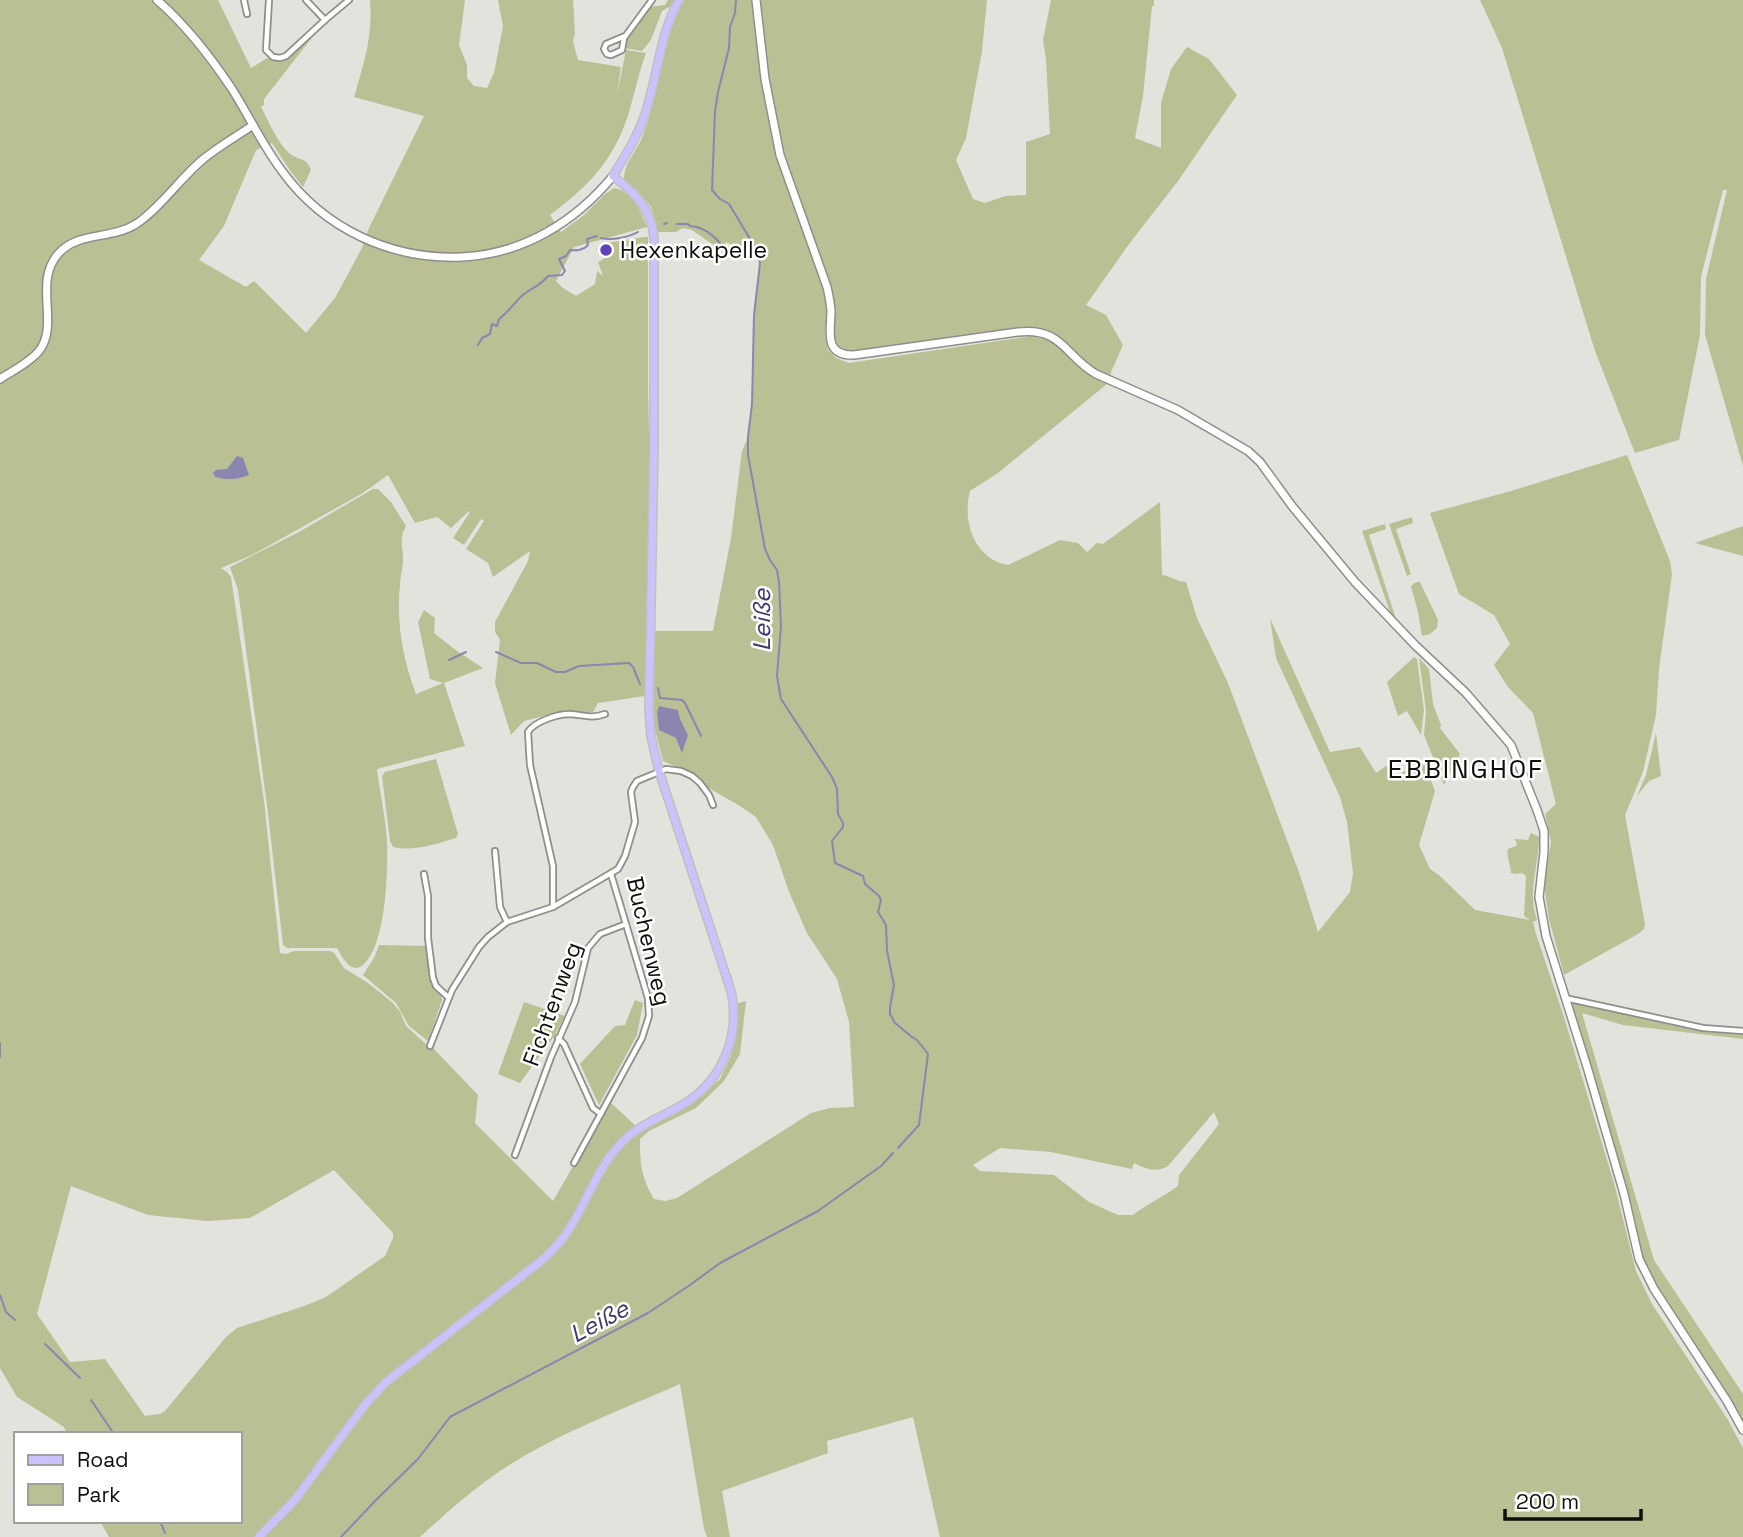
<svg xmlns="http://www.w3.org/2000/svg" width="1743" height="1537" viewBox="0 0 1743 1537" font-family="'Space Grotesk',sans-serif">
  <rect width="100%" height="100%" fill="#e2e3dd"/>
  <g fill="#bbbf94" fill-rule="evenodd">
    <path d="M 0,0 L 218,0 L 251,68 L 272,55 L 274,59 C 289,61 302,43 313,34 L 314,35 L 264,99 L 264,105 L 261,107 C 269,122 277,142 289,153 C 298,161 306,156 311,170 L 303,187 L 291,172 L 272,143 L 256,150 L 224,226 L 199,260 L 246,287 L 254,281 L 306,333 L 335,298 L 362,248 L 369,228 L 424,116 L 354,97 C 364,63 373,36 370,0 L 465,0 L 459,45 L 467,65 L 467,78 L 474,86 L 487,88 L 494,73 L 503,26 L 498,0 L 573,0 L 575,33 L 573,42 L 578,60 L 621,67 L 617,95 L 626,50 L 646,53 C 639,72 635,92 629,112 C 615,159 589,186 550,215 L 561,232 L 584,215 L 605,194 L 614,188 C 634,192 640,210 647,227 L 574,247 L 556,281 L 563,288 L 576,296 L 595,284 L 597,271 L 603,276 L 598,262 L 604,259 L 603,257 L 610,251 L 607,243 L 644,237 L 648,237 L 648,387 L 649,434 L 651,461 L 645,696 L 598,703 L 593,712 L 584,713 L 567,710 L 524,721 L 511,735 L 495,683 L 500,640 L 495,632 L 495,622 L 528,561 L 530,551 L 493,577 L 488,563 L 466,549 L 484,521 L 481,519 L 464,545 L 453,538 L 470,512 L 469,511 L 451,528 L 437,517 L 415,523 L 388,475 L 363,493 L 252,555 L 221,568 L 227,572 L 231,577 L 264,801 L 280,953 L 286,954 L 294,951 L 330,951 L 334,953 L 344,968 L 368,983 L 393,1003 L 400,1012 L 406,1026 L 427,1045 L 433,1048 L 478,1095 L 475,1123 L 553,1201 L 610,1102 L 637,1127 L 694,1103 L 720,1079 L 731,1056 L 737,1025 L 736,1004 L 746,1001 L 740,1054 L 724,1081 L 696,1108 L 649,1131 L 640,1139 C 640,1164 641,1177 654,1199 L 665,1201 L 677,1198 L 811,1113 L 830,1108 L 854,1107 L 849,1022 L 837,979 L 807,933 L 789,892 L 773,845 L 756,817 L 740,806 L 686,775 L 688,772 L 663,761 L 653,722 L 655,631 L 713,631 L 731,538 L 742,451 L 748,437 L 751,420 L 754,315 L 760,263 L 758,258 L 726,242 L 722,251 L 692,230 L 683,228 L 676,232 L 658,232 L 651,207 L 638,191 L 624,179 C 624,162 638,150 643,135 C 661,89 659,44 684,0 L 987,0 L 982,51 L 966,138 L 956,160 L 973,199 L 985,203 L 1005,196 L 1026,195 L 1026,142 L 1050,134 L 1046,59 L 1043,40 L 1051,0 L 1154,0 L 1154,6 L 1152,6 L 1143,96 L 1135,138 L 1161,148 L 1161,103 L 1171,69 L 1187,47 L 1209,59 L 1237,95 L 1178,181 L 1129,244 L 1086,305 L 1106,315 L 1123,345 L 1108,379 L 1088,368 L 1058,336 L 1031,327 L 842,353 L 832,339 L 834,299 L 828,281 L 828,301 L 825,336 L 828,350 L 836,358 L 849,363 L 1032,336 L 1051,341 L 1089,374 L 1107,384 L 998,473 L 970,491 C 962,521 974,559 1008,565 L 1060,540 L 1078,543 L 1087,552 L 1097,543 L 1103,544 L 1160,502 L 1162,575 C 1170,576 1176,581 1186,582 L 1197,618 L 1228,683 L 1300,875 L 1318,932 L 1350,892 L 1353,873 L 1347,822 L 1340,797 L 1276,658 L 1270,618 L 1330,752 L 1360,747 L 1376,773 L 1386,766 L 1396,775 L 1424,763 L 1435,791 L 1419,845 L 1430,869 L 1440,876 L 1475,910 L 1530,920 L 1524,916 L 1526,877 L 1524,874 C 1520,872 1516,875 1511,873 C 1511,865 1506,856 1508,849 L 1516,846 L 1517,843 L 1514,839 L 1528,840 L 1531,833 L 1539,837 C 1539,865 1527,892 1537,920 L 1533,922 L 1536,934 L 1563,1014 L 1614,1183 L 1636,1271 L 1652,1304 L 1728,1420 L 1743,1448 L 1743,1537 L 940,1537 L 913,1417 L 827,1441 L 828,1453 L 722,1491 L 730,1537 L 707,1537 L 704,1529 L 680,1384 C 621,1410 554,1435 500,1471 C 471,1491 446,1513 420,1537 L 109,1537 L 100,1521 L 240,1521 L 240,1434 L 67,1434 L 64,1427 L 17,1397 L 0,1368 ZM 1214,1112 L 1219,1124 L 1179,1175 L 1178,1186 C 1163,1197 1147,1204 1133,1215 L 1118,1215 L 1089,1202 L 1054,1175 L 980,1171 L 973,1165 L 1000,1148 L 1051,1152 L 1132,1169 L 1134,1163 C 1146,1169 1156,1173 1168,1166 ZM 334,1170 L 393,1233 L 393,1238 L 385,1256 L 326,1297 L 304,1306 L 237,1328 L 226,1337 L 165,1411 L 160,1414 L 145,1416 L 105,1359 L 70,1362 L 37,1314 L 71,1186 L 148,1215 L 208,1221 L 250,1218 Z"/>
    <path d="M 668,0 L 675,0 L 671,6 L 662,11 L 651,40 L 642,51 L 624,48 L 627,40 L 649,7 L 665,5 Z"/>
    <path d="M 1480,0 L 1743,0 L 1743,466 L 1705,335 L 1706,279 L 1727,190 L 1723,190 L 1701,277 L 1700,335 L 1679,440 L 1635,453 L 1595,351 L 1502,48 Z"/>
    <path d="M 1627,455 L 1670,561 L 1672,574 L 1659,669 L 1656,715 L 1643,772 L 1625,815 L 1645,924 L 1644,929 L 1638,934 L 1564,975 L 1549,919 L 1544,885 L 1551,842 L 1545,814 L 1556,804 L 1533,713 L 1508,687 L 1494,665 L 1510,644 L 1494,615 L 1459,594 L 1430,513 L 1511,491 Z"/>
    <path d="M 373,489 L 378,489 L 391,502 L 406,526 C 398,540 404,548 403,563 C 402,571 400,578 400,585 C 396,623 403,659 416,694 L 443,683 L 430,679 L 418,622 L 424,610 L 435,618 L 434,633 L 457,651 L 483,668 L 444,683 L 465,746 L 377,769 C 380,794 386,819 387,844 C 388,873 386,943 364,964 C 352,976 342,957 337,948 L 287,948 L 283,945 L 268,813 L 238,590 L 230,567 L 299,532 Z"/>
    <path d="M 1412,517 L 1413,523 L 1396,529 L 1411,574 L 1407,576 L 1389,524 Z"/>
    <path d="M 1385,524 L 1386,529 L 1369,535 L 1395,616 L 1391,615 L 1362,531 Z"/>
    <path d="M 1743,526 L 1743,556 L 1695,543 Z"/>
    <path d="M 1416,582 L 1420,582 L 1438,620 L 1437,628 L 1430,634 L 1422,636 L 1418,612 L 1411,586 Z"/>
    <path d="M 1414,657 L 1417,659 L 1424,710 L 1421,735 L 1407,711 L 1398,716 L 1387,682 Z"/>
    <path d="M 1419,658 L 1429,669 L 1433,704 L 1441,725 L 1440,728 L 1460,754 L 1444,785 L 1424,735 L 1426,711 Z"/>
    <path d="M 1656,733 L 1661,776 L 1649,781 L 1637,796 L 1646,775 Z"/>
    <path d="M 436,759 L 458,834 L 456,838 C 436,844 413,852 393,847 L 390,841 L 382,776 L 385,772 Z"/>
    <path d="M 379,945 L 426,946 L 431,982 L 441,996 L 442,1000 L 428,1041 L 409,1026 L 396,1003 L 363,975 L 374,958 Z"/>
    <path d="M 635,1000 L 643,1003 L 637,1035 L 599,1105 L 580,1064 L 615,1026 L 625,1025 Z"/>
    <path d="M 524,1002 L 565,1016 L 555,1035 L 520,1083 L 498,1074 Z"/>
    <path d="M 1571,1002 L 1698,1031 L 1743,1035 L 1743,1039 L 1623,1025 L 1582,1013 L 1654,1260 L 1743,1394 L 1743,1422 L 1728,1397 L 1657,1288 L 1644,1263 L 1632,1209 Z"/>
  </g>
  <g fill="#8a86af">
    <path d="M 237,456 L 243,458 L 249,475 C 237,480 227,480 215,477 L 213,473 L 216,470 L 227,469 Z"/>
    <path d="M 659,706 L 678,710 L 680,719 L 688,735 L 682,753 L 676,738 L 659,730 L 657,712 Z"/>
  </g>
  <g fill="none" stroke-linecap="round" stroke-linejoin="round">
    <g stroke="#8a86af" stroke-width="2">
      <path d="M 736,0 L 735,13 L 730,27 L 729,48 L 718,92 L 715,112 L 712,190 L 720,199 L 729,204 L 755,247 L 760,263 L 754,315 L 752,404 L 748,437 L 748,455 L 765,549 L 770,560 L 777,570 L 779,582 L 781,626 L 777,676 L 781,699 L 832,777 L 837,789 L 838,814 L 843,823 L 843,827 L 832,841 L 835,863 L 863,876 L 865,884 L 879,896 L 881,900 L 878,912 L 886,925 L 887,951 L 894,985 L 890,1007 L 890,1014 L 895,1023 L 912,1037 L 917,1040 L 928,1054 L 919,1125 L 898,1148"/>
      <path d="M 664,224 L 667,223"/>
      <path d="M 677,224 L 688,224 L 690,226 C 706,227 716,238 726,250 L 735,251 L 750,257 L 757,255"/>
      <path d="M 601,238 C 612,241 629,237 638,232"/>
      <path d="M 478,345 L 482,338 L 490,334 L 492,324 L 497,326 L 499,319 C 509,312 515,301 524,294 C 534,286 539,287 548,276 L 562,275 L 565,271 L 559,259 L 566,256 L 570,250 C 576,251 584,250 588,245 L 587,239 L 597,236"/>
      <path d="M 496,652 L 521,663 L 537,663 L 556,672 L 565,672 L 579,666 L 629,663 L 633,667 L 640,684"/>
      <path d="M 449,660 L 466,652"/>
      <path d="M 658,688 L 660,698 L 682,700 L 685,703 L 701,736"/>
      <path d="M 0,1057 L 0,1043"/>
      <path d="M 0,1295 L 6,1312 L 15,1320"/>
      <path d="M 45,1344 L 80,1378"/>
      <path d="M 91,1400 L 114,1434"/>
      <path d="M 160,1521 L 165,1533"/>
      <path d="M 341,1537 L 376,1500 L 418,1459 L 450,1417 L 648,1313 L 690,1285 L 720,1263 L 818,1211 L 881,1166 L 893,1153"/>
    </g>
    <g stroke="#8e8f8a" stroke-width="8">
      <g id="street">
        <path d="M 244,0 L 247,14"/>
        <path d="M 269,0 L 266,50 L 273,57 L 280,58 L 286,56 L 325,20 L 349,0"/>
        <path d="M 306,0 L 325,20"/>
        <path d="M 625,36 L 606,44 L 604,49 L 607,54 L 611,55 L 622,50 L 624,38 L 652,0"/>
        <path d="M 495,851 L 500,907 L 507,922"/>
        <path d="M 424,874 L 428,896 L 428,938 L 433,978 L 436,986 L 448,997"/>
        <path d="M 553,907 L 553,866 L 530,765 L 528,732 C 535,721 558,714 570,714 C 585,715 590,719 605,714"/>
        <path d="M 1565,998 L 1703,1028 L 1743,1031"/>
        <path d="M 558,1038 L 564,1044 L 593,1108 L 601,1114"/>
        <path d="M 430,1046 L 452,990 L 479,947 L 488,937 L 507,922 L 553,907 L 618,869 L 625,856 L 635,822 L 631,792 L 633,787 L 637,781 L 666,769 L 681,771 L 692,776 L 700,783 L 709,795 L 713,805"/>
        <path d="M 515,1155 L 551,1057 L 575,1002 L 588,948 L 600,934 L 626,924"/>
        <path d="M 574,1163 L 642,1038 L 649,1016 L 648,998 L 611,874"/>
      </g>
    </g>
    <g stroke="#8e8f8a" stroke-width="10">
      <g id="secondary">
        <path d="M 157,0 C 187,26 210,56 232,89 C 249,116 263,146 282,171 C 324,229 391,260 462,257 C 523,254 575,222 613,176"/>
        <path d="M 756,0 L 765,79 L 780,155 L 827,287 C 829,295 830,302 831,310 C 831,331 823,356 854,355 L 1018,332 C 1062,327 1065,356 1096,374 L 1178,410 L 1248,451 L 1260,462 L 1292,506 L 1355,582 L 1415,645 L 1466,693 L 1511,745 L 1537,810 L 1544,831 L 1544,852 L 1539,897 L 1546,936 L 1588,1070 L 1624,1194 L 1639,1259 L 1654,1289 L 1727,1401 L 1743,1430"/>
        <path d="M 0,379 C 12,371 29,363 39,351 C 60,324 33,283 58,254 C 78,231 111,240 136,224 C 159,209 179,180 201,161 C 217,147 236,137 253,125"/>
      </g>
    </g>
    <g stroke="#c0c0c0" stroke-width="10">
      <path id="primary" d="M 259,1537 L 295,1500 L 364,1406 L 385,1383 L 546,1257 C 552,1250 559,1244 564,1237 C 584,1209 594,1175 616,1149 C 633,1127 658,1119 682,1105 C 722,1082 741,1036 731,991 L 659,771 L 651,737 L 649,710 L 654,448 L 654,238 C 652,209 635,193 613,176 C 625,156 638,136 645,114 C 658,76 659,36 679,0"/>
    </g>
    <use href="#street" stroke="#fff" stroke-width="4.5"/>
    <use href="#secondary" stroke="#fff" stroke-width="7"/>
    <use href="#primary" stroke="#cbc2fb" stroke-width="7"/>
  </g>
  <circle fill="#5e40b8" stroke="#fffffe" stroke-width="2.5" cx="606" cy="250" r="7"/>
  <g text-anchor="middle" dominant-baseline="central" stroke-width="5" stroke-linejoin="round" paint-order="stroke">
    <g font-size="23" fill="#0e0e0c" stroke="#fffffe" text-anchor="start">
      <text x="620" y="250">Hexenkapelle</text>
    </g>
    <g font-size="23" fill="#0e0e0c" stroke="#fffffe">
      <text transform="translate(649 941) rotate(77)">Buchenweg</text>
      <text transform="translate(552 1004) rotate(-70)">Fichtenweg</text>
    </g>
    <g font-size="24" font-style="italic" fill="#40376d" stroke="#fffffe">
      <text transform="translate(761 620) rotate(-90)">Leiße</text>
      <text transform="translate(599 1321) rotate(-28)">Leiße</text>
    </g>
    <g font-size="26" letter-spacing="2" fill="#0e0e0c" stroke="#fffffe">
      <text x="1466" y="769">EBBINGHOF</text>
    </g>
  </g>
  <rect x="14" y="1432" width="228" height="91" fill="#fffffe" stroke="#9f9f9d" stroke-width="2"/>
  <rect x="28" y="1455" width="35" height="10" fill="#cbc2fb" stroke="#9f9f9d" stroke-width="2"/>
  <text x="77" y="1467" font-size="21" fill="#0e0e0c">Road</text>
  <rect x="28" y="1484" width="35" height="21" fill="#bbbf94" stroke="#9f9f9d" stroke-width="2"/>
  <text x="77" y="1502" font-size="21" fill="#0e0e0c">Park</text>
  <path d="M1505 1509v10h136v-10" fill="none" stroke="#0e0e0c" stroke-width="3.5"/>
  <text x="1516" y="1509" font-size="21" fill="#0e0e0c" stroke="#fffffe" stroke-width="5" paint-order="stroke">200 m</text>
</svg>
